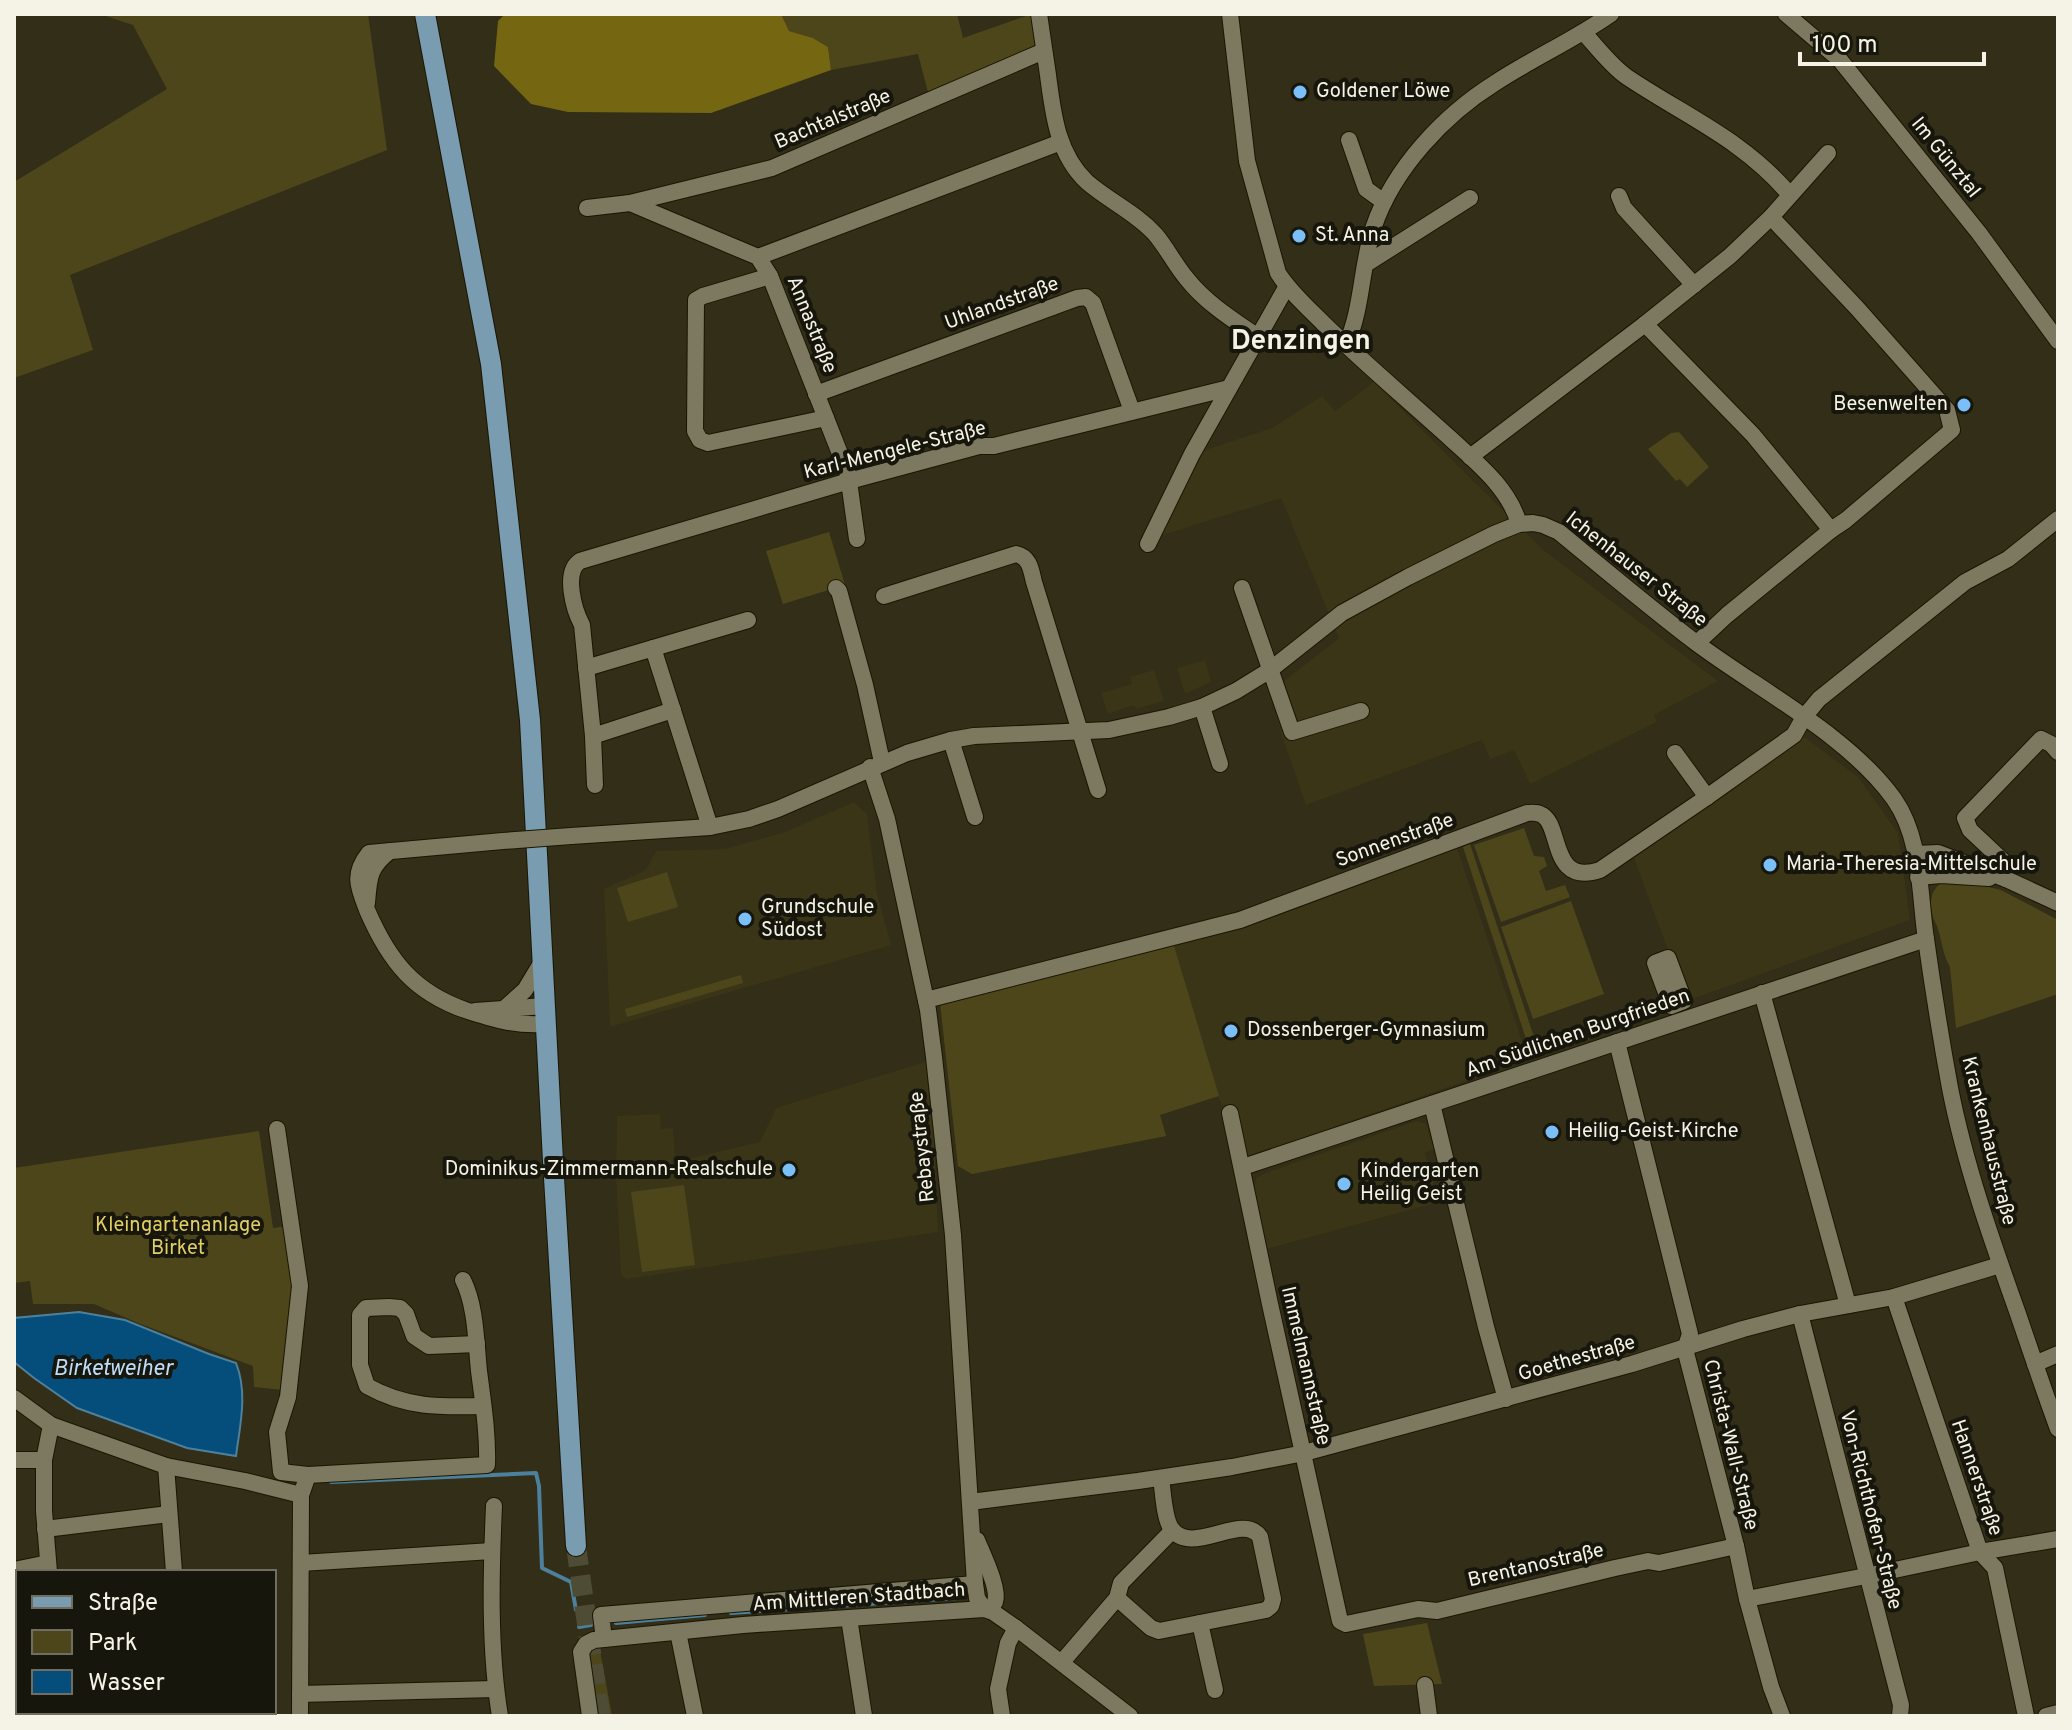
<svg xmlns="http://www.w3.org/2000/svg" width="2072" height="1730" viewBox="0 0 2072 1730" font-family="Overpass,sans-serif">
  <rect width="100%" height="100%" fill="#322e17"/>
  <g fill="#3a3517">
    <path d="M 1374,382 L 1542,549 L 1718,681 L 1654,715 L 1657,722 L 1530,784 L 1514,750 L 1490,759 L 1482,740 L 1306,805 L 1282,736 L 1270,692 L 1339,638 L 1281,498 L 1156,537 L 1199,452 L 1272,428 L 1322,396 L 1335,411 Z"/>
    <path d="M 1205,660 L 1211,682 L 1185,694 L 1177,668 Z"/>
    <path d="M 1154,670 L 1164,701 L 1136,709 L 1134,705 L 1108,714 L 1101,693 L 1132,684 L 1130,677 Z"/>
    <path d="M 1803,736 L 1858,777 L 1898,833 L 1910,920 L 1687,1001 L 1633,856 Z"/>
    <path d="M 854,802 L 867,814 L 877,893 L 891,945 L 610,1027 L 604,889 L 646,870 L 656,851 L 725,849 L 785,832 Z"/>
    <path d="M 1457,848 L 1528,1059 L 1246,1158 L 1233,1105 L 1223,1107 L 1218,1096 L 1160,1115 L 1166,1136 L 972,1174 L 958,1166 L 940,1003 L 1239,929 Z"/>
    <path d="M 931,1060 L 938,1232 L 627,1279 L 621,1275 L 616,1176 L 617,1116 L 660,1114 L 661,1129 L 673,1128 L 675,1155 L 671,1163 L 760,1142 L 776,1108 Z"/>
    <path d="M 1417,1121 L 1426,1124 L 1434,1149 L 1425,1153 L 1439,1202 L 1266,1249 L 1254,1190 L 1256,1178 L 1268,1172 Z"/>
  </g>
  <g fill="#4e461b">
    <path d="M 100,14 L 368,14 L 387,150 L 70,275 L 93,350 L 14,378 L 14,182 L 167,89 L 133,25 Z"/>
    <path d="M 781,14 L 957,14 L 963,38 L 1032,14 L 1036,43 L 1033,50 L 929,96 L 918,54 L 831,70 L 828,47 L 813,38 L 789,31 Z"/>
    <path d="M 1679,432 L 1709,467 L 1687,487 L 1680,479 L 1676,481 L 1648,449 L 1671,433 Z"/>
    <path d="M 829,532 L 845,585 L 783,604 L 766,551 Z"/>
    <path d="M 1524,828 L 1534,856 L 1544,857 L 1547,866 L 1539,871 L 1546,891 L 1565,885 L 1570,897 L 1501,922 L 1474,845 Z"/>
    <path d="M 1470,844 L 1540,1055 L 1532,1057 L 1463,847 Z"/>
    <path d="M 667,872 L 678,907 L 628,922 L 617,888 Z"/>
    <path d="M 1943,882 L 1980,885 L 2001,890 L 2058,920 L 2058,994 L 1956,1028 L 1950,967 C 1943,955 1942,942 1938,929 C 1937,925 1934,921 1933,917 C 1929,904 1930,889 1943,882 Z"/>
    <path d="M 1571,901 L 1604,994 L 1533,1019 L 1501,927 Z"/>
    <path d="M 1174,946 L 1219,1096 L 1160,1115 L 1166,1136 L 972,1174 L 958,1166 L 940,1003 Z"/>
    <path d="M 741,975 L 743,983 L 627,1017 L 625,1009 Z"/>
    <path d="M 259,1131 L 273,1228 L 288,1226 L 296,1284 L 283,1390 L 254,1387 L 253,1366 L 138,1323 L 94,1304 L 33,1304 L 30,1281 L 14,1283 L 14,1168 Z"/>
    <path d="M 684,1185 L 695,1265 L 642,1272 L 631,1192 Z"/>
    <path d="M 1427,1623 L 1442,1684 L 1374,1686 L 1363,1634 Z"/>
    <path d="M 599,1645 L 612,1716 L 595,1716 L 588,1653 L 592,1648 Z"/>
  </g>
  <path fill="#756711" d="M 505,14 L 781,14 L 789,31 L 813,38 L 828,47 L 831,70 L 711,113 L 568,112 L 531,104 L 494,66 L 498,21 Z"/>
  <path fill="#054e7c" stroke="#4d809c" stroke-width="2" d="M 79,1312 L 125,1320 L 209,1354 L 236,1363 C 248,1393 240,1425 236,1456 L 187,1448 L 77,1408 L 34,1378 L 14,1362 L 14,1318 Z"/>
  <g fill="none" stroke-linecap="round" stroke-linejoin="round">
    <g stroke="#4d809c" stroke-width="4">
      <path d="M 331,1482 L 536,1473 L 539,1486 L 542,1568 L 571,1582 L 576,1610"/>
      <path d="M 731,1613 L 957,1598"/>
      <path d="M 579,1621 L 579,1627 L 591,1625"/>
      <path d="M 616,1623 L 705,1615"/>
    </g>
    <path stroke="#4f4c36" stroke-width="20" stroke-dasharray="20 10" stroke-linecap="butt" d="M 576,1546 L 600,1716"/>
    <g stroke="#1a1602" stroke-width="18">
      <g id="minor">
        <path d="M 1039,14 C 1042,34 1045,55 1048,75 C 1053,113 1057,154 1087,182 C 1109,201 1136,213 1155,234 C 1167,248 1175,265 1187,279 C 1206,303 1233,320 1258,337"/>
        <path d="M 1230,14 L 1247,161 L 1278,273 C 1290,292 1307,307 1323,323 C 1364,363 1408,400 1451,439 C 1477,463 1509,488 1519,524"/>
        <path d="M 1786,14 L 1840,60 L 1979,233 L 2058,341"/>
        <path d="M 1584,33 C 1597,47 1611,66 1627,77 C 1685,116 1744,140 1790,195"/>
        <path d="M 1349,140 L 1366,189 L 1384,202"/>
        <path d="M 1619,196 L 1624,208 L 1694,285"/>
        <path d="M 630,203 L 758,257 L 770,276 L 848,474 L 857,539"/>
        <path d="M 587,208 L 630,203 L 772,168 L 1044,51"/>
        <path d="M 758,257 L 1061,142"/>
        <path d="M 1366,264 L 1470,198"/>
        <path d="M 770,276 L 703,296 L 696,300 L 695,431 L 700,440 L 708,443 L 826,418"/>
        <path d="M 1645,324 L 1753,435 L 1831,530"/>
        <path d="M 1346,345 C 1363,308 1361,264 1374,226 C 1394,168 1444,115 1495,83 C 1533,58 1574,40 1611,14"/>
        <path d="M 816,394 L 1077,298 L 1086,297 L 1093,303 L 1132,411"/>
        <path d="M 1470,457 L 1645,324 L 1730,256 L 1771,217 L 1828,153"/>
        <path d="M 1148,544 L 1192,454 L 1287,286"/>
        <path d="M 836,588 L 839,591 L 865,685 L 882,762"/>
        <path d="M 1242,588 L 1292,732 L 1361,711"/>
        <path d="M 884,596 L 1016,554 C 1030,557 1031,570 1034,582 L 1098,790"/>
        <path d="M 1697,643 L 1727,615 L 1831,530 L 1846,520 L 1952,430 L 1947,410 L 1857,308 L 1771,217"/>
        <path d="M 653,648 L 710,827"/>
        <path d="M 586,668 L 748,620"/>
        <path d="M 1202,707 L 1220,764"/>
        <path d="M 593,736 L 673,710"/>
        <path d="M 951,740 L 975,817"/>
        <path d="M 1675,753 L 1707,797"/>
        <path d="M 870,767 L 887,819 L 928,1010 L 934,1057 L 953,1235 L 975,1584 L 977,1598 L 984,1609"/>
        <path d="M 595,785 L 593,736 L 582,625 C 574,610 563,572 580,561 L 849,481 L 979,446 L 994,446 L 1229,388"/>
        <path d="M 571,836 L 710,827 L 749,819 L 778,809 L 907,753 L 951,740 L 974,736 L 1109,730 L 1169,717 L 1202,707 L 1236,691 L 1270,670 L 1342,613 L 1408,577 L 1494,534 L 1519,524 L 1533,523 L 1543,525 L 1559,532 C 1604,569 1649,607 1695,642 C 1759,690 1848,735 1894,799 C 1922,839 1919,893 1926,939 C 1933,989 1941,1039 1950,1088 C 1965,1165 1992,1241 2018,1314 C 2031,1352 2044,1391 2058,1429"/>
        <path d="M 503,841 L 369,853 C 352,874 358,887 367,910 C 389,961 414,993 468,1011 C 497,1020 515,1026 546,1024"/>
        <path d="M 1915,854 L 1938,853 L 2006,879 L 2058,903"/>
        <path d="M 1918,877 L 1941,875 L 1989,878"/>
        <path d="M 2006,879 L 2002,860 L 1970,830 L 1965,818 L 2041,739 L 2051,744 L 2058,752"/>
        <path d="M 367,903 C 369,878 369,867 390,851"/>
        <path d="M 1668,958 L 1684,1001 L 1671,1006 L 1655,963 Z"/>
        <path d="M 1762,993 L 1848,1305"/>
        <path d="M 926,1000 L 1240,920 L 1527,813 C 1531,813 1536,812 1540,814 C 1563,822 1548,887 1600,870 L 1707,797 L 1794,735 L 1804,717 L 1819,699 L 1965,582 L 2008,559 L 2058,519"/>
        <path d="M 505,1008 L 525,990 L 543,960"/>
        <path d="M 475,1011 L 545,1006"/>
        <path d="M 1617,1042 L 1690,1334 L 1685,1349 L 1736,1546 L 1747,1599 L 1771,1687 L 1782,1716"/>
        <path d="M 1432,1104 L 1486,1327 L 1506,1399"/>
        <path d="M 1230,1113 L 1270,1304 L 1340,1621 L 1346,1624 L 1418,1609 L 1437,1611 L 1615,1568 L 1648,1561 L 1659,1563 L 1736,1546"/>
        <path d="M 277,1129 L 300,1286 L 288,1397 L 277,1432 L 281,1472 L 308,1475"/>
        <path d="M 1243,1167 L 1926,939"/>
        <path d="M 1894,1297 L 1980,1552 L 1995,1568 L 2026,1716"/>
        <path d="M 1800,1314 L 1901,1705 L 1900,1716"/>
        <path d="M 477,1344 L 429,1346 L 414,1336 L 406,1314 L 400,1308 L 389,1307 L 366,1308 L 360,1315 L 360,1365 L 367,1386 C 406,1408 440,1407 483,1406"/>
        <path d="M 2035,1364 L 2058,1354"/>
        <path d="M 14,1398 L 51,1425 L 166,1466 L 245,1481 L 301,1495"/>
        <path d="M 14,1460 L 44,1460"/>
        <path d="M 166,1466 L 174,1572"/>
        <path d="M 970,1502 L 1138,1481 L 1232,1467 L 1304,1453 L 1632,1364 L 1743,1329 L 1800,1314 L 1894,1297 L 2000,1265"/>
        <path d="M 494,1506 C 491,1572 489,1650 500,1716"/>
        <path d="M 45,1529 L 169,1514"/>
        <path d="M 977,1540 C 982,1553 1000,1589 995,1602 C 992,1608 990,1607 984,1609"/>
        <path d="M 301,1563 L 492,1551"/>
        <path d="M 14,1570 L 48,1563"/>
        <path d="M 49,1572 L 44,1511 L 44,1460 L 51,1425"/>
        <path d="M 1117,1598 L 1151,1628 L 1159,1631 L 1266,1610 L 1271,1606 L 1273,1599 L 1260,1537 C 1243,1511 1191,1558 1171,1528 C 1164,1518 1163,1491 1161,1478"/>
        <path d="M 1747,1599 L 1866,1576 L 1980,1552 L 2058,1539"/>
        <path d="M 849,1618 L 864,1716"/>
        <path d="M 1200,1623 L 1215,1690"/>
        <path d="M 678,1632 L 695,1716"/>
        <path d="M 604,1639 L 601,1615 L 975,1584"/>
        <path d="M 1062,1662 L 1117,1598 L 1121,1583 L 1172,1531"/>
        <path d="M 1425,1685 L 1429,1716"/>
        <path d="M 14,1690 L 18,1689"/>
        <path d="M 300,1694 L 495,1689"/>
        <path d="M 66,1712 L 67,1716"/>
        <path d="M 187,1712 L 187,1716"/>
        <path d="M 300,1716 L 301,1495 L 308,1475 L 487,1465 C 488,1433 483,1402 479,1371 C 476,1342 476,1306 463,1280"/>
        <path d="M 590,1716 L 581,1652 L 586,1644 L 594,1640 L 743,1625 L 984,1609 L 993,1612 L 1016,1628 L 1130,1716"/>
        <path d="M 1002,1716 L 998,1689 L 1008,1643 L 1016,1628"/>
        <path d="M 2046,1716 L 2058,1713"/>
      </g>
    </g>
    <g stroke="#1a1602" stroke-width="22">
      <path id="major" d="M 425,14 L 491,364 L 530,720 L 553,1161 L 576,1546"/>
    </g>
    <use href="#minor" stroke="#7d7960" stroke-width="16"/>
    <use href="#major" stroke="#799cb0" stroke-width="20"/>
    <g stroke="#1a1602" stroke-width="18" stroke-linecap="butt">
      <path id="minor-bridge" d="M 503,841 L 571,836"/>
    </g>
    <use href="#minor-bridge" stroke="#7d7960" stroke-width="16"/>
  </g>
  <g fill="#7abff8" stroke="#17160c" stroke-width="3">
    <circle cx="1300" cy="92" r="8"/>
    <circle cx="1299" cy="236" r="8"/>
    <circle cx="1964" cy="405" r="8"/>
    <circle cx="1770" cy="865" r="8"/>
    <circle cx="745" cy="919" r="8"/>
    <circle cx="1231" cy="1031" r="8"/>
    <circle cx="1552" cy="1132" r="8"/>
    <circle cx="789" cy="1170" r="8"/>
    <circle cx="1344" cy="1184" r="8"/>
  </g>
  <g text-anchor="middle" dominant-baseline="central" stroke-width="8" stroke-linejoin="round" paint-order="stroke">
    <g font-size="20" fill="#f5f3e5" stroke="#17160c" text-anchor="start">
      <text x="1316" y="92">Goldener Löwe</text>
      <text x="1315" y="236">St. Anna</text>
      <text x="1948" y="405" text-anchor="end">Besenwelten</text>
      <text x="1786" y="865">Maria-Theresia-Mittelschule</text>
      <text x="761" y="908">Grundschule<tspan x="761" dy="23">Südost</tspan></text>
      <text x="1247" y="1031">Dossenberger-Gymnasium</text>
      <text x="1568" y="1132">Heilig-Geist-Kirche</text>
      <text x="773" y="1170" text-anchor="end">Dominikus-Zimmermann-Realschule</text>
      <text x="1360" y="1172">Kindergarten<tspan x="1360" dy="23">Heilig Geist</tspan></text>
    </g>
    <g font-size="20" fill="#f5f3e5" stroke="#17160c">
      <text transform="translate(833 120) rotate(-23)">Bachtalstraße</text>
      <text transform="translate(1945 158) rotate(51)">Im Günztal</text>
      <text transform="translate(1002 304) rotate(-20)">Uhlandstraße</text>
      <text transform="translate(811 325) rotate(68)">Annastraße</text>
      <text transform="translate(895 451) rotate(-14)">Karl-Mengele-Straße</text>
      <text transform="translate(1636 570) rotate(38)">Ichenhauser Straße</text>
      <text transform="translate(1395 841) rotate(-20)">Sonnenstraße</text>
      <text transform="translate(1578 1034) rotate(-19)">Am Südlichen Burgfrieden</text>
      <text transform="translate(1988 1141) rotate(76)">Krankenhausstraße</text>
      <text transform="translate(923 1147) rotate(-96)">Rebaystraße</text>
      <text transform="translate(1577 1359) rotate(-16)">Goethestraße</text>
      <text transform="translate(1305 1366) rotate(77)">Immelmannstraße</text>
      <text transform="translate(1730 1445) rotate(76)">Christa-Wall-Straße</text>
      <text transform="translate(1976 1478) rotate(71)">Hannerstraße</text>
      <text transform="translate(1870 1510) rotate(76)">Von-Richthofen-Straße</text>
      <text transform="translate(1536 1566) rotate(-13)">Brentanostraße</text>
      <text transform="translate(859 1598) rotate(-4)">Am Mittleren Stadtbach</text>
    </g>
    <g font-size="20" fill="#e2cf63" stroke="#17160c">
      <text x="178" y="1226">Kleingartenanlage<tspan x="178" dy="23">Birket</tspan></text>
    </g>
    <g font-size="22" font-style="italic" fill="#bdddf9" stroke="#17160c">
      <text x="113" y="1369">Birketweiher</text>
    </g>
    <g font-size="28" font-weight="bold" fill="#f5f3e5" stroke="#17160c">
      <text x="1301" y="342">Denzingen</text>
    </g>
  </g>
  <rect width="2072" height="1730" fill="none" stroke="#f5f3e5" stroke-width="32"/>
  <rect x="16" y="1570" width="260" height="144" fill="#17160c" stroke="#706e63" stroke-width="2"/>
  <rect x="32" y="1596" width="40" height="12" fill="#799cb0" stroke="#706e63" stroke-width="2"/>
  <text x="88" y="1610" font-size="24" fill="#f5f3e5">Straße</text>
  <rect x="32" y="1630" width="40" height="24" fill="#4e461b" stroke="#706e63" stroke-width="2"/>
  <text x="88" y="1650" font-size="24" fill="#f5f3e5">Park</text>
  <rect x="32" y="1670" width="40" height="24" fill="#054e7c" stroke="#706e63" stroke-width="2"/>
  <text x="88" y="1690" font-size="24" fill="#f5f3e5">Wasser</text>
  <path d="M1800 52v12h184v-12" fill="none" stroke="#f5f3e5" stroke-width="4"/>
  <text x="1812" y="52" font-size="24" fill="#f5f3e5" stroke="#17160c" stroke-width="6" paint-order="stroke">100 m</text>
</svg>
